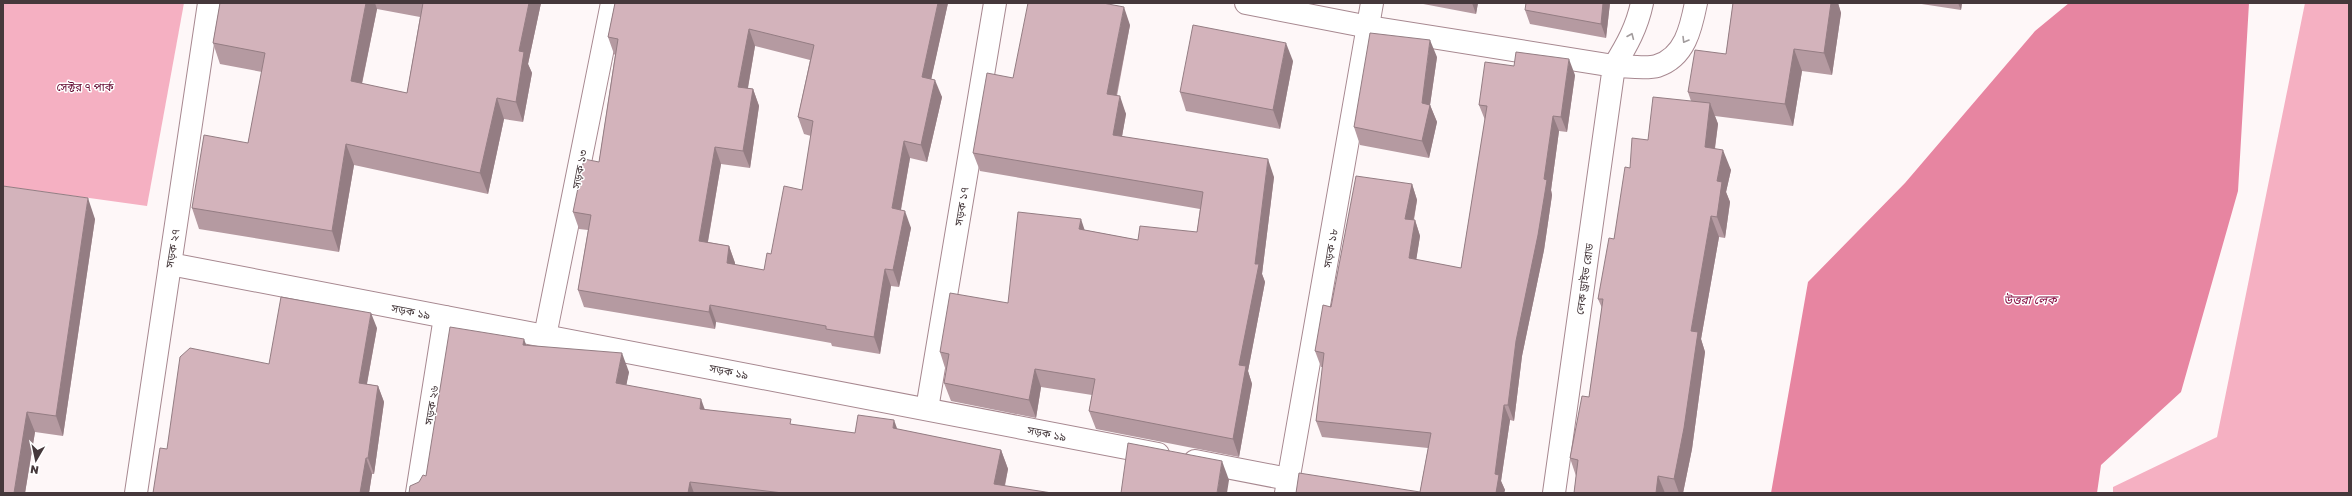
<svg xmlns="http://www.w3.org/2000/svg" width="2352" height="496" viewBox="0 0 2352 496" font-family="'Golos Text','Noto Sans Bengali',sans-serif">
  <rect width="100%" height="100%" fill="#fef7f8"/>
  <g fill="#f5b0c2">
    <path d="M 3,3 L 184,3 L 147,206 L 3,186 Z"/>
    <path d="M 2305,3 L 2349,3 L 2349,493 L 2113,493 L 2113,487 L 2217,437 Z"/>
  </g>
  <path fill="#e785a1" d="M 2069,3 L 2249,3 L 2238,191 L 2181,392 L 2101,465 L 2097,493 L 1771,493 L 1808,282 L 1905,183 L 2035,31 Z"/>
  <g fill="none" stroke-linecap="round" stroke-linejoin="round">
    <g stroke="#a78890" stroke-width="24">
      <g id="street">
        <path d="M 1246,3 L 1369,27 L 1614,66 L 1554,493"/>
        <path d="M 170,264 L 1158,454"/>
        <path d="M 545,336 L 612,3"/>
        <path d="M 927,409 L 995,3"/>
        <path d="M 1195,461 L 1288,479"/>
        <path d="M 136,493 L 209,3"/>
        <path d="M 417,493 L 445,317"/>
        <path d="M 1286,493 L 1372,3"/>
      </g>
    </g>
    <g stroke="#a78890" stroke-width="24">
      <g id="secondary">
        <path d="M 1614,66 C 1625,66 1648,69 1657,66 C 1685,57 1691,28 1696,3"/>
        <path d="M 1614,66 C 1627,45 1637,27 1642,3"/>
      </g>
    </g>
    <use href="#street" stroke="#fff" stroke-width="22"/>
    <use href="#secondary" stroke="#fff" stroke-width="22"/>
  </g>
  <g fill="#b59aa1" fill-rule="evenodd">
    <path d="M 220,3 L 541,3 L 528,64 L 532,73 L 523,122 L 504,119 L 488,194 L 354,165 L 339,252 L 199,229 L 192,208 L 248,143 L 262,72 L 220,64 L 213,43 ZM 377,9 L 420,17 L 407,93 L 362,84 Z"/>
    <path d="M 615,3 L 948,3 L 931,79 L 942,97 L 927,162 L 910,158 L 901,210 L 911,228 L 899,287 L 891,286 L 880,354 L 832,346 L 831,343 L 716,322 L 715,329 L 584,307 L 578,290 L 588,230 L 579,229 L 573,212 L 599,162 L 615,55 L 614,54 L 608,37 ZM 755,46 L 810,60 L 798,117 L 804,134 L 811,136 L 802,190 L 771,254 L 764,270 L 735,265 L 735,263 L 729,246 L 708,242 L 721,164 L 750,168 L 759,106 L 753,89 L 748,88 Z"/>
    <path d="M 1418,3 L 1478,3 L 1476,14 Z"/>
    <path d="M 1610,3 L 1606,38 L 1530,24 L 1525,10 Z"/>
    <path d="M 1733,3 L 1838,3 L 1841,13 L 1832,75 L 1802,71 L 1793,126 L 1715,116 L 1718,124 L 1715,149 L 1731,170 L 1726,192 L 1730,202 L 1725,238 L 1719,237 L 1701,339 L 1705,352 L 1692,449 L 1683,493 L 1574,493 L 1576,476 L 1570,458 L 1589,397 L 1602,308 L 1598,299 L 1614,239 L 1630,168 L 1648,140 L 1691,101 L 1688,92 L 1726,54 Z"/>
    <path d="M 1915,3 L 1962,3 L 1961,10 Z"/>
    <path d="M 1130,25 L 1117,96 L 1126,114 L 1122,136 L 1274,177 L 1262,274 L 1265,282 L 1248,371 L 1252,384 L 1239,457 L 1096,429 L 1089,411 L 1092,395 L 1041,387 L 1036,418 L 951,401 L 944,383 L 946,371 L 940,352 L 1008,303 L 1085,230 L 1138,240 L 1197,232 L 1200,209 L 980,171 L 973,153 Z"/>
    <path d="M 1437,57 L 1430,105 L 1437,122 L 1429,158 L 1360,145 L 1354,127 Z"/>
    <path d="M 1293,61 L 1280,129 L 1186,111 L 1180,92 Z"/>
    <path d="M 1575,75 L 1567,132 L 1559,131 L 1551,190 L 1552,195 L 1544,250 L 1522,356 L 1514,421 L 1510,420 L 1501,481 L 1505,490 L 1504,493 L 1296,493 L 1420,492 L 1428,448 L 1322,437 L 1316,421 L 1323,367 L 1321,367 L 1315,351 L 1331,307 L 1412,184 L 1417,200 L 1414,220 L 1415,220 L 1420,236 L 1416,260 L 1461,268 L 1485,120 L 1479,105 Z"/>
    <path d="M 3,186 L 95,219 L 63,436 L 35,432 L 25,493 L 3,493 Z"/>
    <path d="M 377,328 L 367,384 L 378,386 L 384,402 L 374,474 L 372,474 L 369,493 L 153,493 L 167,449 L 269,364 Z"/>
    <path d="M 527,346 L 629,372 L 626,385 L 705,409 L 793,425 L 855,433 L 897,429 L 1001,450 L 1008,469 L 1005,486 L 1052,493 L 409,493 L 426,476 Z"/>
  </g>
  <g fill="#947d83">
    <path d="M 366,3 L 375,3 L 377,9 L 358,102 L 351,81 Z"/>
    <path d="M 529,3 L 541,3 L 528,64 L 532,73 L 523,122 L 516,102 L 519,51 Z"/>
    <path d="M 938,3 L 948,3 L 928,94 L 922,77 Z"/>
    <path d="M 1472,3 L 1478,3 L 1476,14 Z"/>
    <path d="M 1603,3 L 1610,3 L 1606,38 L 1601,24 Z"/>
    <path d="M 1831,3 L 1838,3 L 1841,13 L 1832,75 L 1824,53 Z"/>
    <path d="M 1958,3 L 1962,3 L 1961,10 Z"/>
    <path d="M 1124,7 L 1130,25 L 1113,112 L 1107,94 Z"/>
    <path d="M 749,29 L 755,46 L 745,104 L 738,87 Z"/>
    <path d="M 1430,40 L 1437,57 L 1430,105 L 1437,122 L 1429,158 L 1422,141 L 1422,103 Z"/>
    <path d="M 1286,43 L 1293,61 L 1280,129 L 1273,110 Z"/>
    <path d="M 1794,49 L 1802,71 L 1793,126 L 1785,104 Z"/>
    <path d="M 1569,59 L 1575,75 L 1567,132 L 1561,117 Z"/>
    <path d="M 935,80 L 942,97 L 927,162 L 921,145 Z"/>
    <path d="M 753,89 L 759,106 L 750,168 L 743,151 Z"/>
    <path d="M 1120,96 L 1126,114 L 1119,153 L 1113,135 Z"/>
    <path d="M 497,98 L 504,119 L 488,194 L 480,173 Z"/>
    <path d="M 1710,103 L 1718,124 L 1712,168 L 1705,147 Z"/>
    <path d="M 1553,116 L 1559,131 L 1551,190 L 1552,195 L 1544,250 L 1522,356 L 1514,421 L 1508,405 L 1516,341 L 1544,179 Z"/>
    <path d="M 904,141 L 910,158 L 898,225 L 892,208 Z"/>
    <path d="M 346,144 L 354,165 L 339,252 L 332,231 Z"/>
    <path d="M 715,147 L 721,164 L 705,258 L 699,241 Z"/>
    <path d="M 1723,150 L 1731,170 L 1726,192 L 1730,202 L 1725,238 L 1717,217 L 1717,181 Z"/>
    <path d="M 1268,159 L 1274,177 L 1262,274 L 1265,282 L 1248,371 L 1252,384 L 1239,457 L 1233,439 L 1239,365 L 1255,264 Z"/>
    <path d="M 1412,184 L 1417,200 L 1411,234 L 1405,219 Z"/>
    <path d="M 88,198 L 95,219 L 63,436 L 56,416 Z"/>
    <path d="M 905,211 L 911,228 L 899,287 L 893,270 Z"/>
    <path d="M 1711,216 L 1719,237 L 1701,339 L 1705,352 L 1692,449 L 1683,493 L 1679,493 L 1674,479 L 1691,331 Z"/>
    <path d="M 1081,219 L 1087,237 L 1079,229 Z"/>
    <path d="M 1415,220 L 1420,236 L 1414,274 L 1409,258 Z"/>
    <path d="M 729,246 L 735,263 L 733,280 L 727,263 Z"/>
    <path d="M 885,269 L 891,286 L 880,354 L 874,337 Z"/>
    <path d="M 710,305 L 716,322 L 715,329 L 709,312 Z"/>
    <path d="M 371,313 L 377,328 L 364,399 L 359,383 Z"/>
    <path d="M 524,339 L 531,358 L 523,345 Z"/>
    <path d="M 622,353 L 629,372 L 623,402 L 616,383 Z"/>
    <path d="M 1035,369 L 1041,387 L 1036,418 L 1029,400 Z"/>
    <path d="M 378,386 L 384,402 L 374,474 L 368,458 Z"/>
    <path d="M 701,399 L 708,418 L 700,409 Z"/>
    <path d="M 1504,405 L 1510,420 L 1501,481 L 1505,490 L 1504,493 L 1496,493 L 1495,474 Z"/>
    <path d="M 27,412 L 35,432 L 25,493 L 14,493 Z"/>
    <path d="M 894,420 L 901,439 L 893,428 Z"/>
    <path d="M 1001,450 L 1008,469 L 1003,493 L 994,484 Z"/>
    <path d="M 366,458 L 372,474 L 369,493 L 360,493 Z"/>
    <path d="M 1222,461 L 1229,480 L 1227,493 L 1217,493 Z"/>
    <path d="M 1658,476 L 1665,493 L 1656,493 Z"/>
    <path d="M 690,482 L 694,493 L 688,493 Z"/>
  </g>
  <g fill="#d3b3bb" stroke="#947d83" fill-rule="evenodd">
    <path d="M 220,3 L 366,3 L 351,81 L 407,93 L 423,3 L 529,3 L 519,51 L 524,52 L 516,102 L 497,98 L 480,173 L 346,144 L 332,231 L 192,208 L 204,135 L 248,143 L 265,53 L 213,43 Z"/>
    <path d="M 615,3 L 938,3 L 922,77 L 935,80 L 921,145 L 904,141 L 892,208 L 905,211 L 893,270 L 885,269 L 874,337 L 826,329 L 826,326 L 710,305 L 709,312 L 578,290 L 591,215 L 573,212 L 584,159 L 599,162 L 618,39 L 608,37 ZM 749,29 L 814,45 L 798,117 L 813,121 L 802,190 L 784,186 L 771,254 L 767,253 L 764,270 L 727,263 L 729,246 L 699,241 L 715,147 L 743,151 L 753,89 L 738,87 Z"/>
    <path d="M 1028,3 L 1103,3 L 1124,7 L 1107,94 L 1120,96 L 1113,135 L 1268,159 L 1255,264 L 1259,264 L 1239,365 L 1246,366 L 1233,439 L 1089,411 L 1095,379 L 1035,369 L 1029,400 L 944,383 L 949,354 L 940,352 L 950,293 L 1008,303 L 1018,212 L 1081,219 L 1079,229 L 1138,240 L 1140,226 L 1197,232 L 1203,192 L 973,153 L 987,73 L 1013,78 Z"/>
    <path d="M 1526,3 L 1603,3 L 1601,24 L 1525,10 Z"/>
    <path d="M 1733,3 L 1831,3 L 1824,53 L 1794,49 L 1785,104 L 1688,92 L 1695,50 L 1726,54 Z"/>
    <path d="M 1193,25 L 1286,43 L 1273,110 L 1180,92 Z"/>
    <path d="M 1370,33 L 1430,40 L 1422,103 L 1430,105 L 1422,141 L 1354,127 Z"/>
    <path d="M 1516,52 L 1569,59 L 1561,117 L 1553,116 L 1544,179 L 1547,180 L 1538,235 L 1516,341 L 1508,405 L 1504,405 L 1495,474 L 1499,475 L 1496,493 L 1296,493 L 1299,473 L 1420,492 L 1431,433 L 1316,421 L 1324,353 L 1315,351 L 1323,305 L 1331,307 L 1356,176 L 1412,184 L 1405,219 L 1415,220 L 1409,258 L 1461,268 L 1487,106 L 1479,105 L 1485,62 L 1514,66 Z"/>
    <path d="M 1653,97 L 1710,103 L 1705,147 L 1723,150 L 1717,181 L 1722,182 L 1717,217 L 1711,216 L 1691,331 L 1698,332 L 1684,428 L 1674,479 L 1658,476 L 1656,493 L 1574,493 L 1578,460 L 1570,458 L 1582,396 L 1589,397 L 1603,299 L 1598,299 L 1609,238 L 1614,239 L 1625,167 L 1630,168 L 1632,138 L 1648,140 Z"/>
    <path d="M 3,186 L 88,198 L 56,416 L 27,412 L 14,493 L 3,493 Z"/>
    <path d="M 281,297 L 371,313 L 359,383 L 378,386 L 368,458 L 366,458 L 360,493 L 153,493 L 160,448 L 167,449 L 180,357 L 190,348 L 269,364 Z"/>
    <path d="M 450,327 L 524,339 L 523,345 L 622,353 L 616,383 L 701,399 L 700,409 L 791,419 L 790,424 L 855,433 L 858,415 L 894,420 L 893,428 L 1001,450 L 994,484 L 1052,493 L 783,493 L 690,482 L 688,493 L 409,493 L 410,486 L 419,482 L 423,475 L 426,476 Z"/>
    <path d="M 1128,443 L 1222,461 L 1217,493 L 1121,493 Z"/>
  </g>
  <defs><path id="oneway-chevron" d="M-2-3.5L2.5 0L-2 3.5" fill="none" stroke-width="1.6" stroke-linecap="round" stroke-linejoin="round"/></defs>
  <g stroke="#a29c9d">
    <use href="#oneway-chevron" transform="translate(1631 36) rotate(-67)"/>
    <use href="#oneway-chevron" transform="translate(1685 40) rotate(121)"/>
  </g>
  <g text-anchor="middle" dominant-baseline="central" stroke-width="3" stroke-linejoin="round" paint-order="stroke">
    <g font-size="11" fill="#62072f" stroke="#fff">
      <text x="85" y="86">সেক্টর ৭ পার্ক</text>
    </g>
    <g font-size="11" fill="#45383b" stroke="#fff">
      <text transform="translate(579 169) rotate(-79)">সড়ক ১৩</text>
      <text transform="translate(961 206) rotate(-81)">সড়ক ১৭</text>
      <text transform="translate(172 248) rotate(-81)">সড়ক ২৭</text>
      <text transform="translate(1330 248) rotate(-80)">সড়ক ১৮</text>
      <text transform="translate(1584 279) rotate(-82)">লেক ড্রাইভ রোড</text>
      <text transform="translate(411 311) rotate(11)">সড়ক ১৯</text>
      <text transform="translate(729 371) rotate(11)">সড়ক ১৯</text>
      <text transform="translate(431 405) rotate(-81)">সড়ক ২৬</text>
      <text transform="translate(1047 433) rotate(11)">সড়ক ১৯</text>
    </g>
    <g font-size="12" font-style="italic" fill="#891245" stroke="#fff">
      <text x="2030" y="299">উত্তরা লেক</text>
    </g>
  </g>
  <rect width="2352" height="496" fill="none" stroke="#45383b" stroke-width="8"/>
  <g transform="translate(36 460) rotate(189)" stroke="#ffffff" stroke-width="3" paint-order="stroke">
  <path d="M0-3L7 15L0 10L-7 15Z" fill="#45383b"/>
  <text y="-6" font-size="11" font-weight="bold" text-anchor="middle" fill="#45383b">N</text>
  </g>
</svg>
